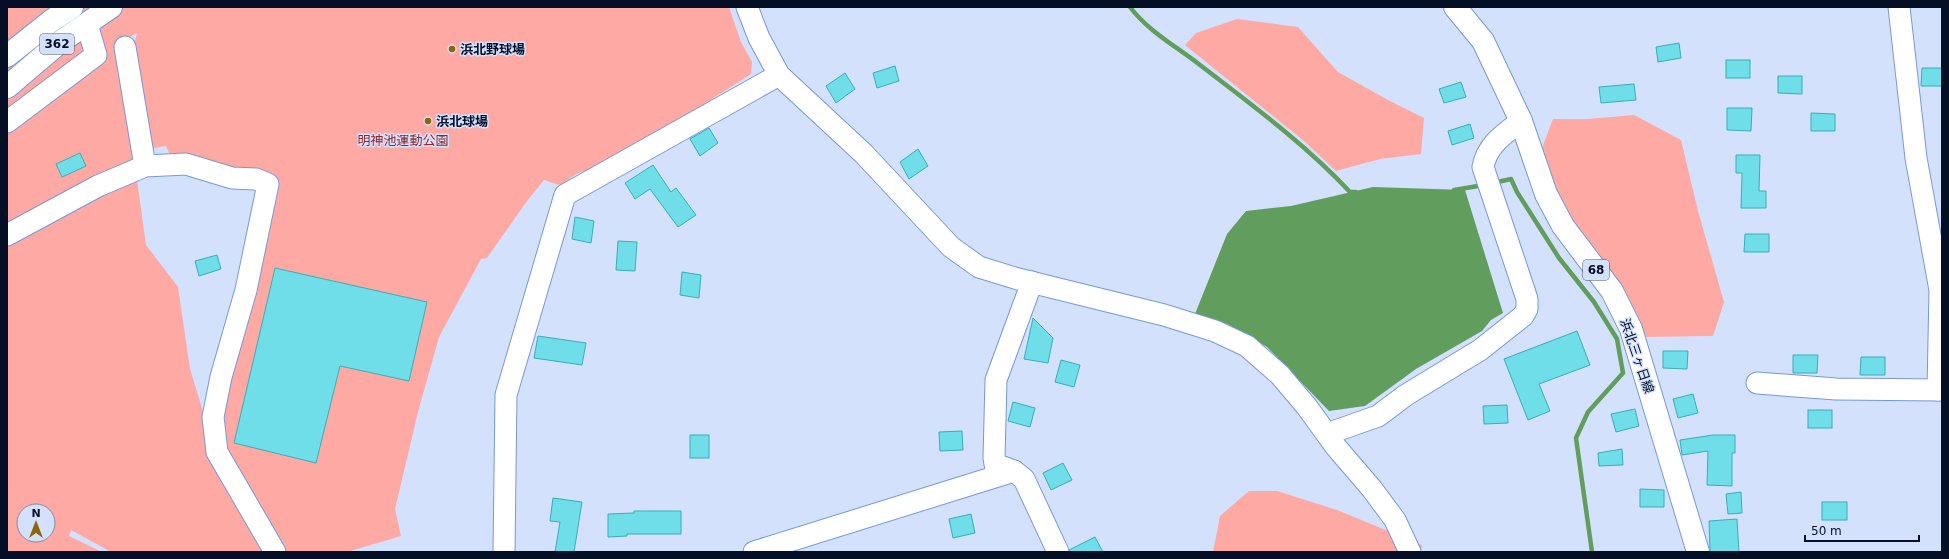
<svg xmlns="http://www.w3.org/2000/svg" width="1949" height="559" viewBox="0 0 1949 559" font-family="'DejaVu Sans','Noto Sans JP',sans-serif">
  <rect width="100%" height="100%" fill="#d3e1fd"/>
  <g fill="#ffa9a4" fill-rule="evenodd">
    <path d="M 7,7 L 729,7 L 741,42 L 752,62 L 751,74 L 601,170 C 582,170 575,172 562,186 L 544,180 L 527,201 L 487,258 L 481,259 L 439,337 L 418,412 L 395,509 L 401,536 L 347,552 L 283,552 L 224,444 L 218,417 L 275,184 L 171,157 L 166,146 L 148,149 L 130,60 L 137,33 L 118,43 L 146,245 L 178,287 L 190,369 L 208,428 L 268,552 L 111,552 L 71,530 L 69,536 L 102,552 L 7,552 ZM 24,511 L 48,511 L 48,535 L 24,535 Z"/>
    <path d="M 1237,19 L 1298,27 L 1338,72 L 1388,100 L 1424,118 L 1421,154 L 1380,159 L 1336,171 L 1304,141 L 1185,45 L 1196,33 Z"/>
    <path d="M 1634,115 L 1681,140 L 1698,211 L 1724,302 L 1713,336 L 1642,337 L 1577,244 L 1542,148 L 1553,119 L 1588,119 Z"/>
    <path d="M 1249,491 L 1277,491 L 1337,510 L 1422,545 L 1421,552 L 1213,552 L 1220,516 Z"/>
  </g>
  <path fill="#619e5e" d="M 1373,187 L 1465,190 L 1503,313 L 1491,320 L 1482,331 L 1416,369 L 1365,406 L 1329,411 L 1267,347 L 1227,324 L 1195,314 L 1227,234 L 1246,211 L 1291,206 Z"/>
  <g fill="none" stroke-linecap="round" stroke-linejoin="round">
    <g stroke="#619e5e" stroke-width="4.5">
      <path d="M 1130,7 C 1148,31 1177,47 1200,65 C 1252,105 1305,144 1350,192 L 1356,192"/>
      <path d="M 1493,183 L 1511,179 L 1517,192 L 1559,258 L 1594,302 L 1617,339 L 1623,373 L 1588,412 L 1576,438 L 1592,552"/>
      <path d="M 1454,190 L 1484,185"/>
    </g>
  </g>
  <g fill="#6fdee8" stroke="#38aeb8">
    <path d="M 1679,43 L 1681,58 L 1658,62 L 1656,47 Z"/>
    <rect x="1726" y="60" width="24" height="18"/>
    <path d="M 895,66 L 899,81 L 877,88 L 873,73 Z"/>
    <path d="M 1922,68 L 1942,68 L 1942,86 L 1921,86 Z"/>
    <path d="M 845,73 L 855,89 L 836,103 L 826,86 Z"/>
    <path d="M 1778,76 L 1802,76 L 1802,94 L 1778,93 Z"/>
    <path d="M 1461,82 L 1466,97 L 1444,103 L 1439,89 Z"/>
    <path d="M 1634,84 L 1636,100 L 1601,103 L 1599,87 Z"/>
    <path d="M 1727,108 L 1752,108 L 1751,131 L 1727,130 Z"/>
    <path d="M 1811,113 L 1835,114 L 1835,131 L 1811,131 Z"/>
    <path d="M 1470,124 L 1474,138 L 1452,145 L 1448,131 Z"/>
    <path d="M 709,128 L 718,143 L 700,156 L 690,139 Z"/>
    <path d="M 918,149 L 928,166 L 909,179 L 900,162 Z"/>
    <path d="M 80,153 L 86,166 L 62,177 L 56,164 Z"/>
    <path d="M 1736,155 L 1760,155 L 1759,191 L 1766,191 L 1766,208 L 1741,208 L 1742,173 L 1736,173 Z"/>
    <path d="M 653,165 L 671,192 L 676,188 L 696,215 L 678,227 L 650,189 L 635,199 L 625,183 Z"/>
    <path d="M 575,217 L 594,221 L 591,243 L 572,239 Z"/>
    <path d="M 1745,234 L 1769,234 L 1769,252 L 1744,252 Z"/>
    <path d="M 618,241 L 637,242 L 635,271 L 616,270 Z"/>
    <path d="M 217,255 L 221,269 L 199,276 L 195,261 Z"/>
    <path d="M 275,268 L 427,302 L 409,381 L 340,366 L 316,463 L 234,443 Z"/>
    <path d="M 682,272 L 701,275 L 699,298 L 680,295 Z"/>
    <path d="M 1033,318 L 1053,338 L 1048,363 L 1024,359 Z"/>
    <path d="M 1577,331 L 1590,365 L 1539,384 L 1550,411 L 1528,420 L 1504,359 Z"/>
    <path d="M 538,336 L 586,343 L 582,365 L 534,358 Z"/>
    <path d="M 1663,351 L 1688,351 L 1687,369 L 1663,368 Z"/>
    <path d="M 1793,355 L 1818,355 L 1817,373 L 1793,373 Z"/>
    <path d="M 1861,357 L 1885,357 L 1885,375 L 1860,375 Z"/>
    <path d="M 1061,360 L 1080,365 L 1074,387 L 1055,382 Z"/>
    <path d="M 1693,394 L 1698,413 L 1678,418 L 1673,399 Z"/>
    <path d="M 1013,402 L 1035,408 L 1030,427 L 1008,421 Z"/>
    <path d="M 1507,405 L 1508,423 L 1484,424 L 1483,406 Z"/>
    <path d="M 1635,409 L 1639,426 L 1616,432 L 1611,414 Z"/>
    <rect x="1808" y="410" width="24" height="18"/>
    <path d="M 962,431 L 963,450 L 940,451 L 939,432 Z"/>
    <rect x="690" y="435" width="19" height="23"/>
    <path d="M 1713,435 L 1735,435 L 1735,453 L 1732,453 L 1732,486 L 1707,485 L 1708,451 L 1682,455 L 1680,440 Z"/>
    <path d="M 1622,449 L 1623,465 L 1599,466 L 1598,453 Z"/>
    <path d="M 1063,463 L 1072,480 L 1051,490 L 1043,473 Z"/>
    <path d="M 1640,489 L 1664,490 L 1664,507 L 1640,507 Z"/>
    <path d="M 1741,492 L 1742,513 L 1728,514 L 1726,494 Z"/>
    <path d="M 553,498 L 582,502 L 574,552 L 555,552 L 560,522 L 550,521 Z"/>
    <rect x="1822" y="502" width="25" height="18"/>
    <path d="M 634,511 L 681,511 L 681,534 L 627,534 L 627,536 L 608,537 L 608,514 L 634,513 Z"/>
    <path d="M 971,514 L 975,533 L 953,538 L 949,519 Z"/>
    <path d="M 1737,519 L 1739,552 L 1710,552 L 1709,521 Z"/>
    <path d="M 1095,537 L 1103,552 L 1070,552 L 1069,550 Z"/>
  </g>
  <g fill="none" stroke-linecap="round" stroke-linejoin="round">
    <g stroke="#7798d8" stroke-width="23">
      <g id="minor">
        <path d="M 747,7 L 759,38 L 779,75 L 864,154 L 951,247 L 979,267 L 1018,279 L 1164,315 L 1215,331 L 1247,346 L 1280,375 L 1307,407 L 1336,447 L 1372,489 L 1395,520 L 1410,552"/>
        <path d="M 1899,7 L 1916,158 L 1940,290 L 1938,390"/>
        <path d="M 125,47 L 145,166"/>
        <path d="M 7,122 L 96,55 L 87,24"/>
        <path d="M 7,235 L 98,186 L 145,166 L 186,164 L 232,178 L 256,179 L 268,184 L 246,290 L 221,377 L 213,417 L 217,452 L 275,552"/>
        <path d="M 1032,282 L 996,380 L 994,458 L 995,464 L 1014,471 L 1024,479 L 1058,552"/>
        <path d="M 1757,383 L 1836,389 L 1942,390"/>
        <path d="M 1327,434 L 1378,416 L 1406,395 L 1480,350 L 1523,316 L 1527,309 L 1527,299 L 1483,167 C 1487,145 1504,134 1521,121"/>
        <path d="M 504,552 L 506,395 L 565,195 L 779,75"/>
        <path d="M 754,552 L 1014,471"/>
      </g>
    </g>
    <g stroke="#7798d8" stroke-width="24">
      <path id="major" d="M 1455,7 L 1483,41 L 1521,121 L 1546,194 L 1563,226 L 1612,291 L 1631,329 L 1698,552"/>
    </g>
    <g stroke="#7798d8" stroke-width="24">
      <g id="highway">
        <path d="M 7,56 L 51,21 L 72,7"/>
        <path d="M 7,87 L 60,42 L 111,7"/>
      </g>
    </g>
    <use href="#minor" stroke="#fff" stroke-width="21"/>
    <use href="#major" stroke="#fff" stroke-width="22"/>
    <use href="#highway" stroke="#fff" stroke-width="22"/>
  </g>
  <g fill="#8c6707" stroke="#d3e1fd" stroke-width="1.5">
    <circle cx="452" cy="49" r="4"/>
    <circle cx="428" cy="121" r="4"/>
  </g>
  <g text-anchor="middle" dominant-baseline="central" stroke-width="3" stroke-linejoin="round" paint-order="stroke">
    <g fill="#d3e1fd" stroke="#424d66" stroke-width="1">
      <rect x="40" y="34" width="34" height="20" rx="3"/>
      <rect x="1583" y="260" width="26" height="20" rx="3"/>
    </g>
    <g font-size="12" font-weight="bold" fill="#040e25">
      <text x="57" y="44">362</text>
      <text x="1596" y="270">68</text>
    </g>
    <g font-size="13" font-weight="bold" fill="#040e25" stroke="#d3e1fd" text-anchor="start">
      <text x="460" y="49">浜北野球場</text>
      <text x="436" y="121">浜北球場</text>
    </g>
    <g font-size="13" fill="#912529" stroke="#d3e1fd">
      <text x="403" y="140">明神池運動公園</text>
    </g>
    <g font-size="13" fill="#040e25" stroke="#d3e1fd">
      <text transform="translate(1637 356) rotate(71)">浜北三ヶ日線</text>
    </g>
  </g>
  <rect width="1949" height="559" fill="none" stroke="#040e25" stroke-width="16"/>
  <g transform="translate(36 523)"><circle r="19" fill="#d3e1fd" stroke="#808da7"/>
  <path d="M0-3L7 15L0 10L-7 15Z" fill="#8c6707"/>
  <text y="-6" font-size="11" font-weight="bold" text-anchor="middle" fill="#040e25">N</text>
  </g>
  <path d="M1805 535v6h114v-6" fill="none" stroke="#040e25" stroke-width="2"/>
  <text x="1811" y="535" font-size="12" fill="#040e25" stroke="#d3e1fd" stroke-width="3" paint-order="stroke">50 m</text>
</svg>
